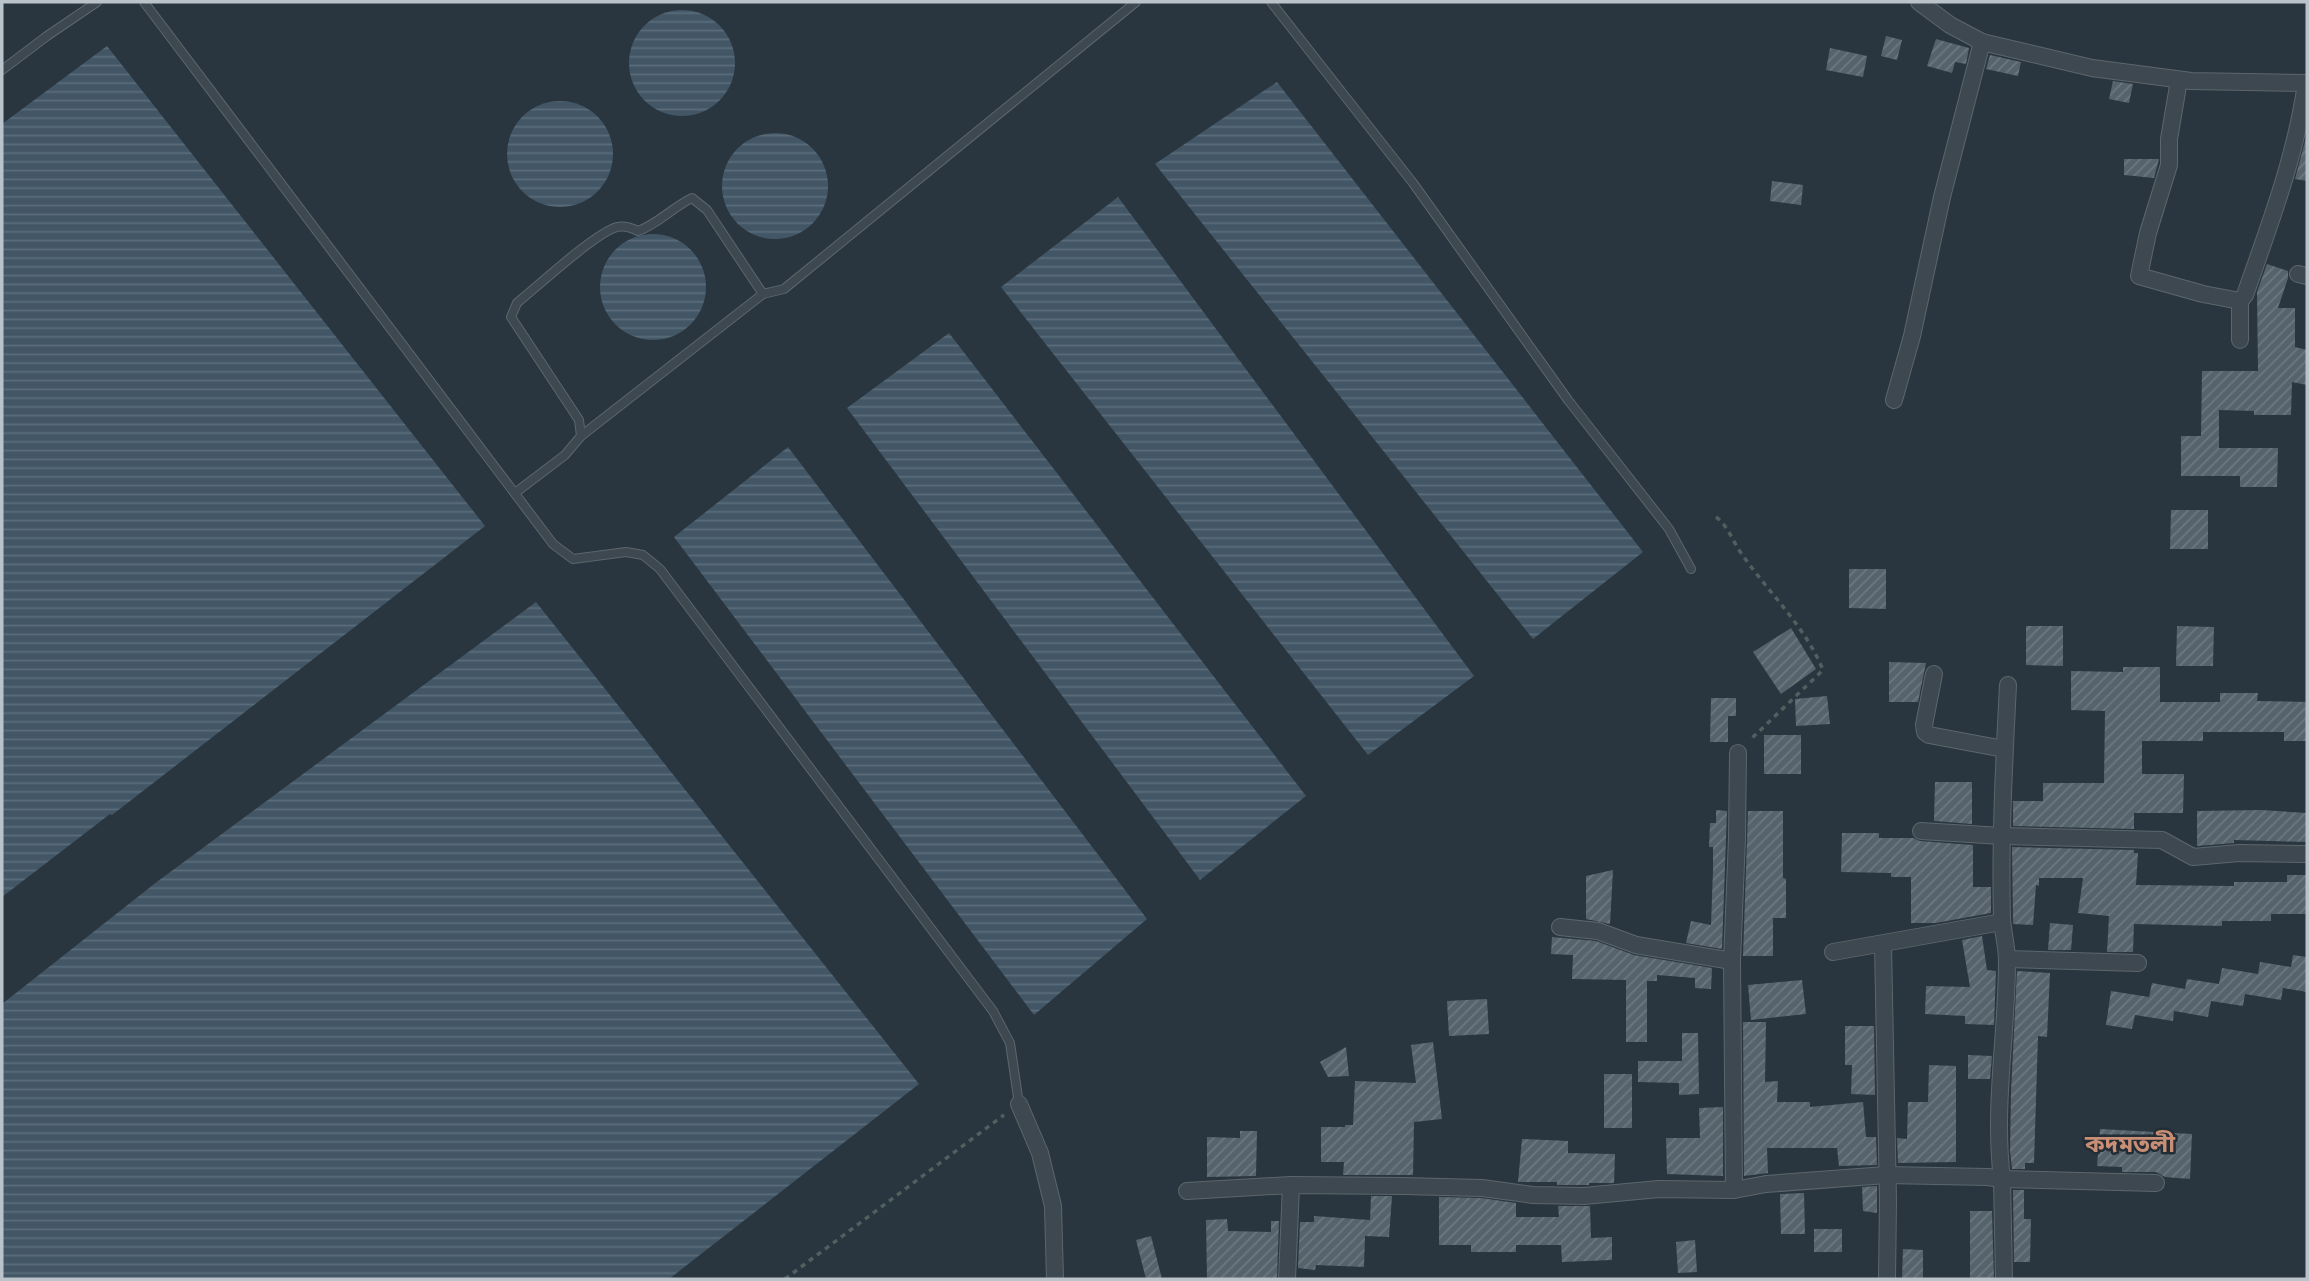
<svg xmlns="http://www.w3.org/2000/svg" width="2309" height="1281" viewBox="0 0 2309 1281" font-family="'Fira Sans Condensed','Noto Sans Bengali',sans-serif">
  <defs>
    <pattern id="water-rules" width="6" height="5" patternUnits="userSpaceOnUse" patternTransform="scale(1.75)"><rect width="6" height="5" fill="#425666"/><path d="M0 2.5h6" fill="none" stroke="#5b6d7b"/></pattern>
    <pattern id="building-hatch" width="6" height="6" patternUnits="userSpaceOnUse" patternTransform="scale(1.75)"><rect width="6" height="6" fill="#56636c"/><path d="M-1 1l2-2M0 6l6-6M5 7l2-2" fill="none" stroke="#6c7880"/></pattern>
  </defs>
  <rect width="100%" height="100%" fill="#2a363f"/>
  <g fill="url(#water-rules)">
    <circle cx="682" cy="63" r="53"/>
    <path d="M 107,46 L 485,526 L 112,815 L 110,814 L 2,897 L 2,124 Z"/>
    <path d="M 1277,82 L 1643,552 L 1533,639 L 1155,164 Z"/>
    <circle cx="560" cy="154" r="53"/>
    <circle cx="775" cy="186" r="53"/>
    <path d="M 1118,197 L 1474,676 L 1368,755 L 1001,287 Z"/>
    <circle cx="653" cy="287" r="53"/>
    <path d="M 949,333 L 1306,796 L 1200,880 L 847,408 Z"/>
    <path d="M 788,447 L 1147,919 L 1034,1015 L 674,537 Z"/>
    <path d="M 536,602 L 919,1084 L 669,1279 L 2,1279 L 2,1004 L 158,881 Z"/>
  </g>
  <g fill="url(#building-hatch)">
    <path d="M 1886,36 L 1902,40 L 1897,60 L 1881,56 Z"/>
    <path d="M 1936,39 L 1969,48 L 1966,64 L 1955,62 L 1952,73 L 1927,66 Z"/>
    <path d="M 1830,48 L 1867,56 L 1863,77 L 1826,70 Z"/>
    <path d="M 1990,55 L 2021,62 L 2018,76 L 1986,69 Z"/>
    <path d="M 2113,81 L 2133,84 L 2129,103 L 2109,99 Z"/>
    <path d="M 2307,134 L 2307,181 L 2295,179 Z"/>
    <path d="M 2124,159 L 2159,159 L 2154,178 L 2124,175 Z"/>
    <path d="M 1772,181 L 1803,185 L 1801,205 L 1770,201 Z"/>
    <path d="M 2267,264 L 2288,271 L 2288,278 L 2278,308 L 2295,308 L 2295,347 L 2307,350 L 2307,385 L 2292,382 L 2291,415 L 2254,415 L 2254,411 L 2219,410 L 2219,448 L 2278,448 L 2277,487 L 2240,487 L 2240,476 L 2181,476 L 2181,436 L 2201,436 L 2202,371 L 2258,371 L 2257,292 Z"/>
    <path d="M 2171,510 L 2208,510 L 2208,549 L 2170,549 Z"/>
    <path d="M 1849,569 L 1886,569 L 1886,609 L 1849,608 Z"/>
    <path d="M 2026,626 L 2063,626 L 2063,666 L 2026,665 Z"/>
    <path d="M 2177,626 L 2214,627 L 2213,666 L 2176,666 Z"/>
    <path d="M 1791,628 L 1816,669 L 1781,694 L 1753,652 Z"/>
    <path d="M 1889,662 L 1926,663 L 1918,702 L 1889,702 Z"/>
    <path d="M 2123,667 L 2160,667 L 2160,702 L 2220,702 L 2220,693 L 2258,693 L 2257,701 L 2307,702 L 2307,741 L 2284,741 L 2284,732 L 2203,732 L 2203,741 L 2142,741 L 2142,774 L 2184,774 L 2183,813 L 2134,813 L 2134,829 L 2013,826 L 2013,801 L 2043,801 L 2043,783 L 2104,783 L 2105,711 L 2071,710 L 2071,671 L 2123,672 Z"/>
    <path d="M 1827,696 L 1830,724 L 1796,726 L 1795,699 Z"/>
    <path d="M 1711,698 L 1736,698 L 1736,716 L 1728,716 L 1728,742 L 1710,742 Z"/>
    <rect x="1764" y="735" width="37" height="39"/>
    <path d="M 1935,782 L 1972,782 L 1972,824 L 1934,821 Z"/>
    <path d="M 1716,810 L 1727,811 L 1722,949 L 1686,943 L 1691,921 L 1711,925 L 1713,870 L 1713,847 L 1709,847 L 1710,823 L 1716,823 Z"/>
    <path d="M 2261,810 L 2307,813 L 2307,842 L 2234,840 L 2234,843 L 2197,846 L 2197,811 Z"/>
    <path d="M 1748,811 L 1783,811 L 1783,878 L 1786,879 L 1786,918 L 1773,918 L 1773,956 L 1743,956 Z"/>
    <path d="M 1842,833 L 1879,833 L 1879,838 L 1913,838 L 1920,841 L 1973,845 L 1973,887 L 1991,887 L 1991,913 L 1936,923 L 1911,923 L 1911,877 L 1891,877 L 1891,873 L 1841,872 Z"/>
    <path d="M 2012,847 L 2134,850 L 2134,853 L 2138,853 L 2136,885 L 2234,886 L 2234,882 L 2287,882 L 2287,875 L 2307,875 L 2307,914 L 2271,914 L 2271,921 L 2222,921 L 2222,926 L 2134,924 L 2133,952 L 2107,952 L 2109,916 L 2078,913 L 2083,878 L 2039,878 L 2039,886 L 2036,885 L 2033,925 L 2013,924 Z"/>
    <path d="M 1613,870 L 1610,924 L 1586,919 L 1586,876 Z"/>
    <path d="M 2050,923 L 2073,925 L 2071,950 L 2048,950 Z"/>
    <path d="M 1982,936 L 1987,970 L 1996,971 L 1994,1025 L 1965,1024 L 1965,1016 L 1925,1014 L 1926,986 L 1970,987 L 1962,940 Z"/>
    <path d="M 1552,937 L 1596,941 L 1634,955 L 1712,968 L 1711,989 L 1695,988 L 1695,978 L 1657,975 L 1657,981 L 1647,981 L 1647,1042 L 1626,1042 L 1626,980 L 1572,979 L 1573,955 L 1551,954 Z"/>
    <path d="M 2293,955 L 2307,957 L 2307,992 L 2283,988 L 2281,1000 L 2245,994 L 2243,1006 L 2211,1001 L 2208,1017 L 2174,1011 L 2173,1021 L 2135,1015 L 2132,1029 L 2106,1025 L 2111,991 L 2149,997 L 2152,983 L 2185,989 L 2187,979 L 2219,984 L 2222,968 L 2258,974 L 2260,962 L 2291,967 Z"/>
    <path d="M 2017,971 L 2050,973 L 2047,1037 L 2038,1036 L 2034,1163 L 2025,1163 L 2025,1169 L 2012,1169 L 2010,1151 L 2011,1091 Z"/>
    <path d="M 1802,980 L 1806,1014 L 1751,1020 L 1748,985 Z"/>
    <path d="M 1487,999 L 1489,1034 L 1449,1036 L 1447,1001 Z"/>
    <path d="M 1743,1022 L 1766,1022 L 1765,1082 L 1778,1081 L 1777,1102 L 1810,1102 L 1810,1107 L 1863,1102 L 1866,1137 L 1876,1137 L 1877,1165 L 1839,1166 L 1837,1148 L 1767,1148 L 1768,1173 L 1744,1176 Z"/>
    <path d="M 1845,1026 L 1874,1026 L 1875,1095 L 1851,1094 L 1852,1065 L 1845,1065 Z"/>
    <path d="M 1682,1033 L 1698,1033 L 1699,1094 L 1679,1095 L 1679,1083 L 1638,1082 L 1638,1061 L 1682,1061 Z"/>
    <path d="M 1433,1042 L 1442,1119 L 1414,1122 L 1413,1175 L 1343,1175 L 1344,1162 L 1321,1162 L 1321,1127 L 1345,1127 L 1345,1125 L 1353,1125 L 1355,1081 L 1416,1083 L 1411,1045 Z"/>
    <path d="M 1346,1047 L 1349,1076 L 1328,1077 L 1320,1062 Z"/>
    <path d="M 1968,1055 L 1992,1056 L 1990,1079 L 1968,1079 Z"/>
    <path d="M 1929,1065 L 1956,1066 L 1956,1162 L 1898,1163 L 1897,1138 L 1907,1139 L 1908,1102 L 1928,1102 Z"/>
    <rect x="1604" y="1074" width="28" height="54"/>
    <path d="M 1723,1107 L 1723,1176 L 1667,1174 L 1666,1138 L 1700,1138 L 1699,1108 Z"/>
    <path d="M 2100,1129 L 2192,1134 L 2190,1179 L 2165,1177 L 2156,1172 L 2122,1172 L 2122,1167 L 2097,1166 Z"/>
    <path d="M 1240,1131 L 1257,1131 L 1256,1176 L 1207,1177 L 1207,1137 L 1240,1138 Z"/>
    <path d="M 1522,1139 L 1568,1141 L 1568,1153 L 1615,1154 L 1614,1183 L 1589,1183 L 1589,1185 L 1557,1185 L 1557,1182 L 1518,1182 Z"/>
    <path d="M 1877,1186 L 1877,1213 L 1863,1211 L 1862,1187 Z"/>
    <path d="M 2013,1190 L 2024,1190 L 2024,1219 L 2031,1219 L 2030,1262 L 2014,1262 Z"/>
    <path d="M 1804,1193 L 1805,1234 L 1781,1234 L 1780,1194 Z"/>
    <path d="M 1371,1196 L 1392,1196 L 1389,1237 L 1365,1236 L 1364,1267 L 1316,1265 L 1315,1270 L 1298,1268 L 1300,1222 L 1314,1222 L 1314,1216 L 1370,1220 Z"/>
    <path d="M 1439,1197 L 1481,1198 L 1516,1203 L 1516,1217 L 1559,1217 L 1558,1206 L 1590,1206 L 1591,1238 L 1612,1237 L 1612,1260 L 1562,1262 L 1561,1245 L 1516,1245 L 1516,1252 L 1471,1252 L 1471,1245 L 1439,1245 Z"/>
    <path d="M 1970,1211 L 1992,1211 L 1994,1279 L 1970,1279 Z"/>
    <path d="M 1227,1219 L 1228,1231 L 1271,1232 L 1271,1221 L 1279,1221 L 1277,1279 L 1207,1279 L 1206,1220 Z"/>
    <rect x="1814" y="1229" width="28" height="23"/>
    <path d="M 1151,1236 L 1162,1279 L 1146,1279 L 1136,1240 Z"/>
    <path d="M 1695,1240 L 1697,1272 L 1678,1273 L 1676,1242 Z"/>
    <path d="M 1903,1249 L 1923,1250 L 1923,1279 L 1902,1279 Z"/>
  </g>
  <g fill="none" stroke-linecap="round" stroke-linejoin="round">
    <g stroke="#5c666d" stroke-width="10">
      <g id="lane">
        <path d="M 144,2 L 553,544 L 573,559 L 626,552 L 643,555 L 660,569 L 993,1011 L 1010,1043 L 1019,1104"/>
        <path d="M 1271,2 L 1413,183 L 1568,400 L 1669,529 L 1691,569"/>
        <path d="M 2,70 L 47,36 L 97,2"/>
        <path d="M 581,436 L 579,420 L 511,317 L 517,303 C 538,286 595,233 617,227 C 625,225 632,228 638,231 C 658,224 673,207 692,198 L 707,210 L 763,294"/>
        <path d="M 515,493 L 565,455 L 581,436 L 763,294 L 784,289 L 1136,2"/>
      </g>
    </g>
    <g stroke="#5c666d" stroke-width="18">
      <g id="street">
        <path d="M 1919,2 L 1950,25 L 1982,42 L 2092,68 L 2191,81 L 2307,83"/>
        <path d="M 2179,80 L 2169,139 L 2169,165 L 2148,233 L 2139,276 L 2203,294 L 2240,301"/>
        <path d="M 2298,274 L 2307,276"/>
        <path d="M 2240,340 L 2240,301 L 2245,295 C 2269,226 2296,156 2306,83"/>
        <path d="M 1894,400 L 1912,336 L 1942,197 L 1982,42"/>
        <path d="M 1934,674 L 1924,725 L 1925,732 L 1929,735 L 2004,749"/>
        <path d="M 2008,685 C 2004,763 2000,841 2002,919 C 2003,933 2007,947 2007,961 C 2007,1034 1993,1107 2002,1179 L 2156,1183"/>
        <path d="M 1921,831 L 2002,836 L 2162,840 L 2193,857 L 2239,853 L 2307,854"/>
        <path d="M 1560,927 L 1598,931 L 1636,945 L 1732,961"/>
        <path d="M 1883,945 L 1888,1201 L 1887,1279"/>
        <path d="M 1833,952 L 2002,922"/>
        <path d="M 2007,959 L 2138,963"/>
        <path d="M 1019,1104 L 1040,1153 L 1053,1206 L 1055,1279"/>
        <path d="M 1734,1190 L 1732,961 L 1737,838 L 1738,753"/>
        <path d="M 1187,1191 L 1291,1185 L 1404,1186 L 1482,1188 L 1533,1195 L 1584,1196 L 1659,1189 L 1734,1190 L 1766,1184 L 1886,1175 L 1988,1177 L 2002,1179 L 2004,1279"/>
        <path d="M 1287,1279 L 1291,1185"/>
      </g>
    </g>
    <g stroke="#4e6160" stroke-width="3.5" stroke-dasharray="5 5" stroke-linecap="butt">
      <path d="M 1716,517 C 1728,526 1732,540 1741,553 C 1768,592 1805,626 1823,670 L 1749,741"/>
      <path d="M 785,1279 L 1004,1115"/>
    </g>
    <use href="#lane" stroke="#3e4850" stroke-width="8"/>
    <use href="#street" stroke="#3e4850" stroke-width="16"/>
  </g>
  <g text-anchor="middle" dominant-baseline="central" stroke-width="5" stroke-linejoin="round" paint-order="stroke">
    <g font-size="24" font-weight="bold" fill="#c98e76" stroke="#232d35">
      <text x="2130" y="1144">কদমতলী</text>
    </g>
  </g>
  <rect width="2309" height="1281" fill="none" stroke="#bbc3ca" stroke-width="7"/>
</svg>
